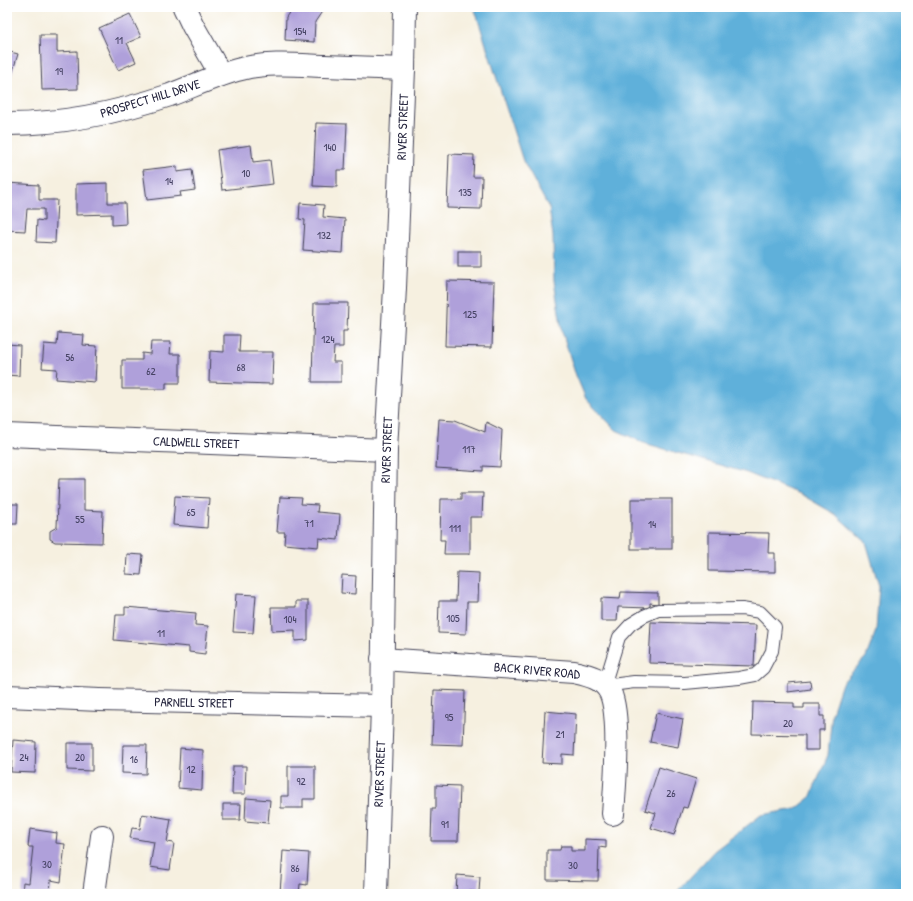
<svg xmlns="http://www.w3.org/2000/svg" width="913" height="901" viewBox="0 0 913 901" font-family="'Patrick Hand',sans-serif">
  <rect width="100%" height="100%" fill="#fff"/>
  <filter id="ink" filterUnits="userSpaceOnUse"><feTurbulence type="fractalNoise" baseFrequency=".025" numOctaves="2"/><feDisplacementMap in="SourceGraphic" scale="8" xChannelSelector="R" yChannelSelector="G"/><feConvolveMatrix kernelMatrix="1 2 1 2 8 2 1 2 1" color-interpolation-filters="sRGB"/></filter>
  <filter id="wash" filterUnits="userSpaceOnUse"><feTurbulence type="fractalNoise" baseFrequency=".012" numOctaves="4" result="noise"/><feDisplacementMap in="SourceGraphic" scale="16" xChannelSelector="R" yChannelSelector="G"/><feGaussianBlur stdDeviation="0.9" result="paint"/><feColorMatrix in="noise" values="0 0 0 0 0 0 0 0 0 0 0 0 0 0 0 0 0 1.4 0 .05"/><feComposite in="paint" operator="in"/></filter>
  <g filter="url(#wash)">
    <rect width="100%" height="100%" fill="#f6f0e0"/>
    <path fill="#5fb0da" stroke="#40698a" d="M 474,7 L 906,7 L 906,894 L 675,894 L 714,851 L 761,815 L 796,809 L 810,798 L 828,755 L 832,713 L 842,683 L 866,657 L 876,631 L 879,586 L 866,542 L 835,514 L 802,495 L 747,473 L 644,443 L 616,430 L 586,399 L 575,373 L 562,331 L 554,281 L 553,236 L 549,208 L 523,161 Z"/>
    <g id="blocks">
      <g fill="#afa0da">
        <path d="M 293,7 L 325,7 L 315,22 L 314,42 L 285,40 L 286,17 Z"/>
        <path d="M 130,14 L 141,37 L 127,43 L 136,62 L 118,70 L 99,28 Z"/>
        <path d="M 40,35 L 57,35 L 57,52 L 77,51 L 78,89 L 42,90 Z"/>
        <path d="M 7,51 L 18,54 L 7,90 Z"/>
        <path d="M 316,123 L 347,124 L 345,170 L 337,170 L 337,187 L 313,186 Z"/>
        <path d="M 251,145 L 253,162 L 270,160 L 273,184 L 222,190 L 217,150 Z"/>
        <path d="M 449,154 L 474,155 L 473,177 L 482,177 L 481,209 L 447,208 Z"/>
        <path d="M 177,166 L 177,172 L 192,170 L 195,190 L 180,192 L 181,196 L 147,200 L 143,170 Z"/>
        <path d="M 7,183 L 39,185 L 39,200 L 57,200 L 55,243 L 36,242 L 37,220 L 44,221 L 44,209 L 27,209 L 25,231 L 7,230 Z"/>
        <path d="M 108,183 L 108,203 L 125,203 L 126,224 L 112,225 L 112,214 L 76,215 L 76,184 Z"/>
        <path d="M 300,203 L 324,205 L 323,217 L 345,219 L 343,253 L 303,250 L 305,220 L 299,219 Z"/>
        <rect x="458" y="251" width="23" height="16"/>
        <path d="M 447,281 L 494,282 L 492,347 L 445,346 Z"/>
        <path d="M 314,303 L 348,303 L 347,331 L 343,331 L 343,347 L 334,347 L 333,362 L 341,362 L 341,382 L 312,382 Z"/>
        <path d="M 58,333 L 84,335 L 83,345 L 97,346 L 95,382 L 56,379 L 57,369 L 42,368 L 44,344 L 57,345 Z"/>
        <path d="M 224,335 L 240,335 L 239,352 L 273,352 L 272,384 L 209,382 L 210,351 L 224,352 Z"/>
        <path d="M 151,342 L 171,342 L 170,354 L 180,354 L 180,383 L 166,383 L 166,389 L 122,389 L 122,360 L 142,360 L 142,353 L 150,354 Z"/>
        <path d="M 7,344 L 20,345 L 19,376 L 7,375 Z"/>
        <path d="M 439,419 L 455,420 L 485,432 L 486,422 L 502,430 L 500,467 L 483,466 L 483,471 L 436,468 Z"/>
        <path d="M 59,479 L 84,479 L 84,510 L 103,511 L 102,543 L 55,542 L 50,539 L 50,531 L 57,527 Z"/>
        <path d="M 461,493 L 483,493 L 482,517 L 470,517 L 470,554 L 444,554 L 445,540 L 440,540 L 441,499 L 461,499 Z"/>
        <path d="M 175,496 L 209,498 L 207,528 L 173,525 Z"/>
        <path d="M 280,497 L 302,498 L 301,504 L 318,505 L 317,512 L 340,514 L 338,540 L 319,538 L 318,547 L 284,544 L 285,532 L 277,532 Z"/>
        <rect x="631" y="499" width="41" height="50"/>
        <path d="M 7,504 L 18,504 L 17,524 L 7,524 Z"/>
        <path d="M 709,532 L 769,533 L 768,553 L 775,553 L 775,572 L 709,571 Z"/>
        <path d="M 127,554 L 143,555 L 141,575 L 126,574 Z"/>
        <path d="M 457,572 L 479,573 L 478,602 L 467,602 L 466,634 L 438,633 L 439,601 L 456,601 Z"/>
        <path d="M 342,575 L 356,576 L 355,594 L 341,593 Z"/>
        <path d="M 621,592 L 658,593 L 658,604 L 650,603 L 650,608 L 618,607 L 617,621 L 601,621 L 601,598 L 620,599 Z"/>
        <path d="M 236,594 L 256,595 L 253,633 L 233,632 Z"/>
        <path d="M 296,601 L 308,601 L 308,640 L 295,641 L 295,630 L 272,631 L 271,607 L 296,607 Z"/>
        <path d="M 125,607 L 196,613 L 195,625 L 208,626 L 205,654 L 189,652 L 189,647 L 114,640 L 116,615 L 125,615 Z"/>
        <path d="M 651,622 L 756,625 L 754,666 L 649,663 Z"/>
        <path d="M 810,681 L 811,689 L 788,692 L 788,683 Z"/>
        <path d="M 434,690 L 465,691 L 463,745 L 432,744 Z"/>
        <path d="M 753,702 L 794,703 L 794,708 L 804,708 L 804,704 L 820,704 L 820,716 L 824,716 L 824,730 L 819,730 L 819,750 L 805,750 L 805,735 L 752,734 Z"/>
        <path d="M 545,711 L 576,714 L 574,755 L 562,754 L 562,764 L 542,763 Z"/>
        <path d="M 656,713 L 683,719 L 678,747 L 650,742 Z"/>
        <path d="M 13,740 L 36,742 L 35,773 L 11,772 Z"/>
        <path d="M 67,743 L 92,743 L 92,771 L 67,770 Z"/>
        <path d="M 123,745 L 147,745 L 146,774 L 122,773 Z"/>
        <path d="M 180,748 L 203,750 L 202,790 L 178,788 Z"/>
        <path d="M 233,766 L 246,766 L 245,794 L 232,794 Z"/>
        <path d="M 288,766 L 315,766 L 315,799 L 303,799 L 303,808 L 281,808 L 281,796 L 288,796 Z"/>
        <path d="M 659,767 L 696,779 L 687,808 L 683,807 L 674,835 L 651,828 L 656,813 L 645,810 Z"/>
        <path d="M 436,785 L 460,786 L 458,841 L 431,841 L 432,808 L 436,808 Z"/>
        <path d="M 246,798 L 270,800 L 268,823 L 245,821 Z"/>
        <path d="M 223,804 L 241,804 L 240,820 L 223,820 Z"/>
        <path d="M 142,814 L 171,819 L 167,842 L 174,843 L 170,870 L 150,867 L 154,842 L 130,838 L 132,828 L 140,829 Z"/>
        <path d="M 30,829 L 57,833 L 56,843 L 65,844 L 61,882 L 51,880 L 50,894 L 22,894 L 23,882 L 29,883 L 33,847 L 28,847 Z"/>
        <path d="M 585,839 L 606,840 L 606,848 L 599,847 L 598,881 L 547,880 L 547,850 L 560,850 L 561,846 L 571,846 L 571,851 L 585,851 Z"/>
        <path d="M 283,851 L 309,853 L 307,885 L 300,884 L 299,894 L 280,893 Z"/>
        <path d="M 457,875 L 480,877 L 479,892 L 470,891 L 470,894 L 456,894 Z"/>
      </g>
    </g>
  </g>
  <g filter="url(#ink)">
    <use href="#blocks" fill-opacity="0" stroke="#424154" stroke-width="1"/>
    <g fill="none" stroke-linecap="round" stroke-linejoin="round">
      <g stroke="#424154" stroke-width="14">
        <path id="service" d="M 742,609 L 760,612 L 775,627 L 772,651 L 763,668 L 755,675 L 739,678 L 685,683 L 634,682 L 604,686 L 619,637 L 631,624 L 644,616 L 658,610 Z"/>
      </g>
      <g stroke="#424154" stroke-width="24">
        <g id="minor">
          <path d="M 184,7 L 193,26 L 221,75"/>
          <path d="M 7,124 C 63,124 117,113 170,95 C 194,86 216,75 241,69 C 268,62 298,65 325,66 C 352,67 378,68 404,69"/>
          <path d="M 7,435 L 386,450"/>
          <path d="M 382,659 L 574,672 C 587,675 603,678 610,692 C 621,716 615,787 613,814"/>
          <path d="M 7,696 L 100,700 L 382,706"/>
          <path d="M 94,894 L 102,836"/>
        </g>
      </g>
      <g stroke="#424154" stroke-width="24">
        <path id="tertiary" d="M 376,894 L 382,706 L 386,450 L 395,288 L 404,69 L 405,7"/>
      </g>
      <use href="#service" stroke="#fff" stroke-width="12"/>
      <use href="#minor" stroke="#fff" stroke-width="22"/>
      <use href="#tertiary" stroke="#fff" stroke-width="22"/>
    </g>
  </g>
  <g text-anchor="middle" dominant-baseline="central" stroke-width="3" stroke-linejoin="round" paint-order="stroke">
    <g font-size="11" fill="#454263">
      <text x="300" y="31">154</text>
      <text x="119" y="40">11</text>
      <text x="59" y="71">19</text>
      <text x="330" y="147">140</text>
      <text x="246" y="173">10</text>
      <text x="169" y="181">14</text>
      <text x="465" y="192">135</text>
      <text x="324" y="235">132</text>
      <text x="470" y="314">125</text>
      <text x="328" y="339">124</text>
      <text x="70" y="357">56</text>
      <text x="241" y="367">68</text>
      <text x="151" y="371">62</text>
      <text x="469" y="449">117</text>
      <text x="191" y="512">65</text>
      <text x="80" y="519">55</text>
      <text x="309" y="523">71</text>
      <text x="652" y="524">14</text>
      <text x="455" y="528">111</text>
      <text x="453" y="618">105</text>
      <text x="290" y="619">104</text>
      <text x="161" y="633">11</text>
      <text x="449" y="717">95</text>
      <text x="788" y="723">20</text>
      <text x="560" y="734">21</text>
      <text x="24" y="757">24</text>
      <text x="80" y="757">20</text>
      <text x="134" y="759">16</text>
      <text x="191" y="769">12</text>
      <text x="301" y="781">92</text>
      <text x="671" y="793">26</text>
      <text x="445" y="824">91</text>
      <text x="47" y="864">30</text>
      <text x="573" y="865">30</text>
      <text x="295" y="868">86</text>
    </g>
    <g font-size="13" fill="#22223b" stroke="#fff">
      <text transform="translate(150 98) rotate(-17)">PROSPECT HILL DRIVE</text>
      <text transform="translate(402 127) rotate(-88)">RIVER STREET</text>
      <text transform="translate(196 442) rotate(2)">CALDWELL STREET</text>
      <text transform="translate(386 450) rotate(-88)">RIVER STREET</text>
      <text transform="translate(537 670) rotate(5)">BACK RIVER ROAD</text>
      <text transform="translate(194 702) rotate(1)">PARNELL STREET</text>
      <text transform="translate(379 774) rotate(-88)">RIVER STREET</text>
    </g>
  </g>
  <rect width="913" height="901" fill="none" stroke="#fff" stroke-width="24"/>
</svg>
